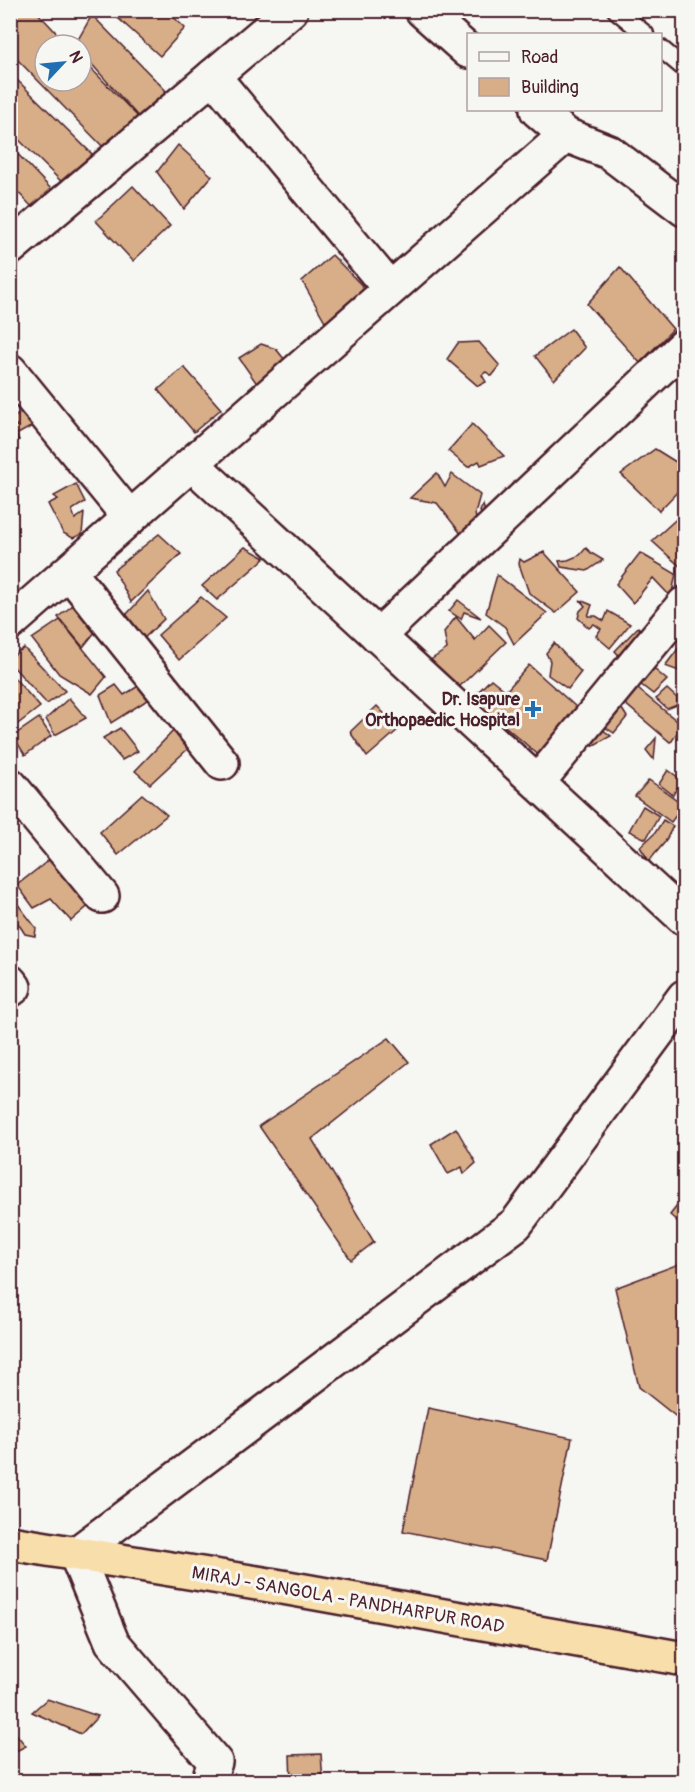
<svg xmlns="http://www.w3.org/2000/svg" width="695" height="1792" viewBox="0 0 695 1792" font-family="Pangolin,sans-serif">
  <rect width="100%" height="100%" fill="#f6f6f2"/>
  <filter id="ink" filterUnits="userSpaceOnUse"><feTurbulence type="fractalNoise" baseFrequency=".0167" numOctaves="2"/><feDisplacementMap in="SourceGraphic" scale="12" xChannelSelector="R" yChannelSelector="G"/><feConvolveMatrix kernelMatrix="1 2 1 2 8 2 1 2 1" color-interpolation-filters="sRGB"/></filter>
  <g filter="url(#ink)">
    <g fill="#d7ae88" stroke="#4a1f2b" stroke-width="1.5">
      <path d="M 15,10 L 35,10 L 68,45 L 45,45 L 45,81 L 81,81 L 81,58 L 142,121 L 109,153 L 10,52 L 10,15 Z"/>
      <path d="M 109,10 L 166,10 L 185,28 L 160,56 Z"/>
      <path d="M 92,15 L 173,98 L 142,121 L 81,52 L 81,45 L 75,45 Z"/>
      <path d="M 10,73 L 95,157 L 74,194 L 10,131 Z"/>
      <path d="M 178,145 L 212,176 L 184,209 L 157,172 Z"/>
      <path d="M 10,146 L 52,190 L 33,208 L 10,184 Z"/>
      <path d="M 133,186 L 170,226 L 133,261 L 96,221 Z"/>
      <path d="M 332,255 L 377,301 L 330,330 L 302,281 Z"/>
      <path d="M 620,267 L 673,329 L 640,363 L 587,304 Z"/>
      <path d="M 571,329 L 585,348 L 554,380 L 535,356 Z"/>
      <path d="M 479,342 L 500,366 L 492,376 L 486,372 L 482,375 L 486,382 L 478,386 L 447,359 L 458,343 Z"/>
      <path d="M 261,344 L 276,349 L 290,366 L 260,388 L 239,358 Z"/>
      <path d="M 184,367 L 221,409 L 194,432 L 158,390 Z"/>
      <path d="M 26,408 L 36,424 L 16,435 L 19,440 L 10,444 L 10,427 L 17,426 L 11,420 Z"/>
      <path d="M 472,424 L 504,456 L 481,465 L 479,461 L 468,467 L 448,451 Z"/>
      <path d="M 655,449 L 684,467 L 684,485 L 659,511 L 621,474 Z"/>
      <path d="M 437,473 L 445,487 L 452,474 L 480,495 L 475,513 L 477,525 L 483,521 L 480,511 L 483,505 L 488,522 L 465,539 L 437,503 L 410,498 Z"/>
      <path d="M 76,484 L 85,502 L 72,510 L 75,519 L 84,513 L 82,534 L 73,538 L 63,533 L 48,504 L 58,499 L 54,496 Z"/>
      <path d="M 683,513 L 684,514 L 684,570 L 652,541 Z"/>
      <path d="M 159,534 L 181,554 L 131,602 L 114,570 Z"/>
      <path d="M 245,547 L 265,558 L 217,600 L 202,586 Z"/>
      <path d="M 586,548 L 591,553 L 603,560 L 587,571 L 561,567 L 559,561 L 568,560 L 580,555 Z"/>
      <path d="M 544,552 L 580,592 L 556,613 L 529,593 L 519,564 L 520,559 L 524,562 Z"/>
      <path d="M 640,553 L 676,574 L 671,597 L 653,578 L 633,603 L 616,584 Z"/>
      <path d="M 497,575 L 547,613 L 514,644 L 505,627 L 486,613 Z"/>
      <path d="M 148,591 L 164,619 L 143,639 L 126,615 Z"/>
      <path d="M 201,597 L 226,618 L 179,660 L 158,635 Z"/>
      <path d="M 458,600 L 481,618 L 464,612 L 461,619 L 449,611 Z"/>
      <path d="M 580,600 L 592,605 L 588,616 L 596,616 L 604,621 L 608,611 L 630,624 L 610,648 L 596,636 L 601,629 L 594,624 L 589,628 L 578,618 L 580,611 L 585,606 Z"/>
      <path d="M 78,601 L 100,626 L 83,647 L 58,617 Z"/>
      <path d="M 456,617 L 475,640 L 489,625 L 506,642 L 459,687 L 429,661 L 447,649 L 444,632 Z"/>
      <path d="M 60,620 L 106,677 L 92,694 L 59,674 L 32,639 Z"/>
      <path d="M 638,627 L 646,635 L 627,664 L 615,651 Z"/>
      <path d="M 684,641 L 684,676 L 682,672 L 665,666 Z"/>
      <path d="M 554,643 L 581,672 L 568,689 L 548,675 L 550,661 L 546,653 Z"/>
      <path d="M 24,648 L 65,691 L 47,704 L 10,663 L 10,657 Z"/>
      <path d="M 529,665 L 585,715 L 542,758 L 472,698 L 491,679 L 506,691 Z"/>
      <path d="M 654,669 L 667,680 L 653,694 L 640,684 Z"/>
      <path d="M 10,673 L 40,707 L 10,730 Z"/>
      <path d="M 148,680 L 160,692 L 111,723 L 100,695 L 116,685 L 124,695 Z"/>
      <path d="M 633,685 L 682,725 L 672,741 L 670,742 L 623,702 Z"/>
      <path d="M 667,689 L 677,698 L 677,705 L 667,709 L 656,699 Z"/>
      <path d="M 69,698 L 86,718 L 55,735 L 46,719 Z"/>
      <path d="M 377,706 L 399,729 L 367,757 L 350,732 Z"/>
      <path d="M 620,706 L 627,717 L 614,733 L 605,727 Z"/>
      <path d="M 39,718 L 51,736 L 25,755 L 13,736 Z"/>
      <path d="M 177,727 L 192,745 L 150,784 L 135,771 Z"/>
      <path d="M 599,727 L 611,736 L 592,746 L 582,735 Z"/>
      <path d="M 120,728 L 138,751 L 122,760 L 103,738 Z"/>
      <path d="M 656,738 L 654,760 L 646,750 Z"/>
      <path d="M 668,770 L 682,780 L 673,795 L 659,784 Z"/>
      <path d="M 649,780 L 684,805 L 671,822 L 635,796 Z"/>
      <path d="M 142,794 L 167,815 L 118,855 L 100,832 Z"/>
      <path d="M 643,806 L 659,816 L 646,839 L 629,831 Z"/>
      <path d="M 663,820 L 673,826 L 665,842 L 649,861 L 640,847 L 655,833 Z"/>
      <path d="M 63,849 L 94,901 L 71,921 L 51,899 L 34,908 L 17,885 Z"/>
      <path d="M 10,894 L 36,928 L 35,936 L 25,934 L 10,911 Z"/>
      <path d="M 389,1038 L 409,1062 L 312,1139 L 374,1242 L 351,1260 L 259,1126 Z"/>
      <path d="M 456,1128 L 476,1163 L 464,1174 L 462,1167 L 448,1174 L 431,1144 Z"/>
      <path d="M 684,1197 L 684,1227 L 670,1215 Z"/>
      <path d="M 684,1262 L 684,1423 L 639,1387 L 615,1288 Z"/>
      <path d="M 428,1408 L 572,1438 L 547,1560 L 403,1531 Z"/>
      <path d="M 47,1699 L 98,1716 L 81,1734 L 32,1712 Z"/>
      <path d="M 16,1734 L 26,1746 L 10,1754 L 10,1736 Z"/>
      <path d="M 321,1754 L 323,1782 L 291,1782 L 290,1755 Z"/>
    </g>
    <g fill="none" stroke-linecap="round" stroke-linejoin="round">
      <g stroke="#4a1f2b" stroke-width="21">
        <g id="service">
          <path d="M 616,10 L 645,34"/>
          <path d="M 660,48 L 684,68"/>
        </g>
      </g>
      <g stroke="#4a1f2b" stroke-width="38">
        <g id="minor">
          <path d="M 422,10 L 468,51"/>
          <path d="M 213,76 L 390,289"/>
          <path d="M 537,110 L 566,135 L 609,152 L 684,209"/>
          <path d="M 10,248 L 291,10"/>
          <path d="M 10,371 L 130,518"/>
          <path d="M 192,464 L 684,918"/>
          <path d="M 69,572 L 222,763"/>
          <path d="M 10,623 L 566,135"/>
          <path d="M 378,636 L 684,346"/>
          <path d="M 538,782 L 684,604"/>
          <path d="M 10,785 L 102,896"/>
          <path d="M 10,982 L 14,987 L 10,990"/>
          <path d="M 76,1554 L 112,1642 L 215,1762 L 208,1782"/>
        </g>
      </g>
      <g stroke="#4a1f2b" stroke-width="38">
        <path id="tertiary" d="M 76,1554 L 516,1224 L 684,997"/>
      </g>
      <g stroke="#4a1f2b" stroke-width="38">
        <path id="trunk" d="M 10,1543 L 288,1588 L 684,1659"/>
      </g>
      <use href="#service" stroke="#f6f6f2" stroke-width="16"/>
      <use href="#minor" stroke="#f6f6f2" stroke-width="33"/>
      <use href="#tertiary" stroke="#f6f6f2" stroke-width="33"/>
      <use href="#trunk" stroke="#f8deab" stroke-width="33"/>
    </g>
  </g>
  <path fill="#1f6fb2" stroke="#f6f6f2" stroke-width="2" d="M530 700h6v6h6v6h-6v6h-6v-6h-6v-6h6z"/>
  <g text-anchor="middle" dominant-baseline="central" stroke-width="6" stroke-linejoin="round" paint-order="stroke">
    <g font-size="18" font-weight="bold" fill="#4a1f2b" stroke="#f6f6f2" text-anchor="end">
      <text x="520" y="699">Dr. Isapure<tspan x="520" dy="21">Orthopaedic Hospital</tspan></text>
    </g>
    <g font-size="18" fill="#4a1f2b" stroke="#f6f6f2">
      <text transform="translate(348 1600) rotate(10)">MIRAJ - SANGOLA - PANDHARPUR ROAD</text>
    </g>
  </g>
  <rect width="695" height="1792" fill="none" stroke="#f6f6f2" stroke-width="36"/>
  <rect x="18" y="18" width="659" height="1756" fill="none" stroke="#4a1f2b" stroke-width="2" filter="url(#ink)"/>
  <rect x="467" y="33" width="195" height="78" fill="#f6f6f2" stroke="#b1a0a2" stroke-width="1.5"/>
  <rect x="479" y="52" width="30" height="9" fill="#f6f6f2" stroke="#b1a0a2" stroke-width="1.5"/>
  <text x="521" y="63" font-size="18" fill="#4a1f2b">Road</text>
  <rect x="479" y="78" width="30" height="18" fill="#d7ae88" stroke="#b1a0a2" stroke-width="1.5"/>
  <text x="521" y="93" font-size="18" fill="#4a1f2b">Building</text>
  <g transform="translate(63 63) rotate(64)"><circle r="28" fill="#f6f6f2" stroke="#b1a0a2" stroke-width="1.5"/>
  <path d="M0-4.5L10 22L0 15L-10 22Z" fill="#1f6fb2"/>
  <text y="-9" font-size="16" font-weight="bold" text-anchor="middle" fill="#4a1f2b">N</text>
  </g>
</svg>
